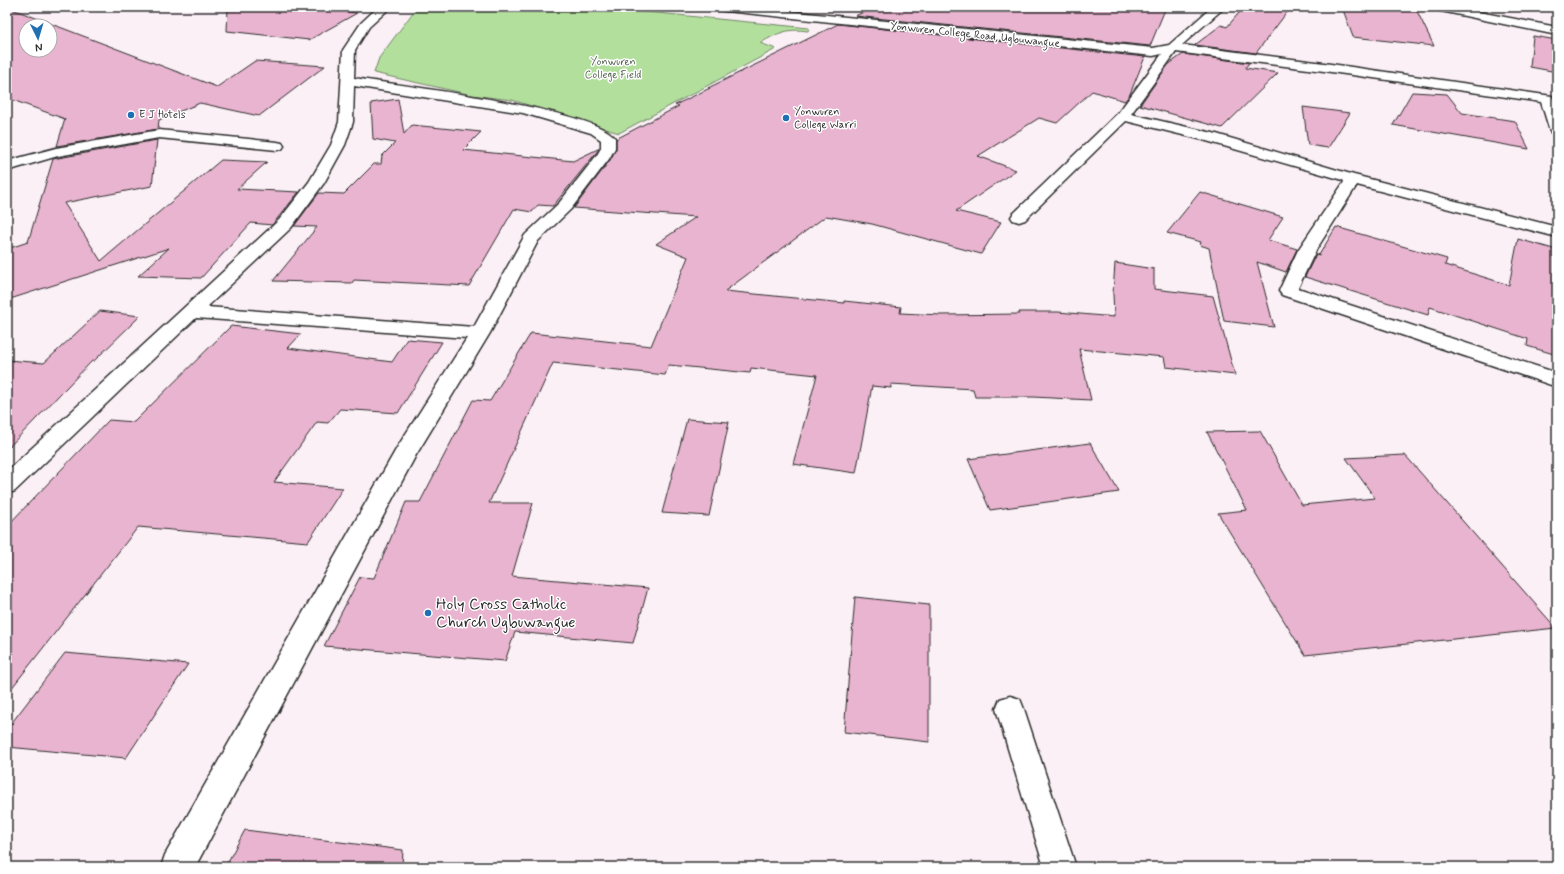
<svg xmlns="http://www.w3.org/2000/svg" width="1564" height="874" viewBox="0 0 1564 874" font-family="Mynerve,sans-serif">
  <rect width="100%" height="100%" fill="#fbf0f6"/>
  <filter id="ink" filterUnits="userSpaceOnUse"><feTurbulence type="fractalNoise" baseFrequency=".025" numOctaves="2"/><feDisplacementMap in="SourceGraphic" scale="8" xChannelSelector="R" yChannelSelector="G"/><feConvolveMatrix kernelMatrix="1 2 1 2 8 2 1 2 1" color-interpolation-filters="sRGB"/></filter>
  <g filter="url(#ink)">
    <path fill="#b3df9d" stroke="#6f8564" d="M 417,7 L 596,7 L 809,28 L 808,31 C 786,28 779,33 760,43 L 776,49 L 619,133 L 512,100 L 472,95 L 374,73 L 379,58 Z"/>
    <g fill="#e9b4d0" stroke="#2b2b2b" fill-rule="evenodd">
      <path d="M 7,7 L 217,87 L 255,61 L 325,66 L 259,116 L 200,103 L 159,120 L 158,129 L 57,146 L 65,119 L 7,98 ZM 26,26 L 50,26 L 50,50 L 26,50 Z"/>
      <path d="M 228,7 L 303,7 L 357,13 L 309,40 L 227,31 Z"/>
      <path d="M 874,7 L 1166,7 L 1150,46 L 855,16 Z"/>
      <path d="M 1244,7 L 1291,7 L 1256,53 L 1195,45 L 1221,25 L 1227,27 Z"/>
      <path d="M 1342,7 L 1415,7 L 1434,46 L 1353,37 Z"/>
      <path d="M 838,24 L 1145,57 L 1130,94 L 1125,101 L 1092,91 L 1057,123 L 1039,118 L 978,156 L 1016,170 L 956,211 L 1001,222 L 981,254 L 872,224 L 826,216 L 725,291 L 844,303 L 844,301 L 901,307 L 900,313 L 941,315 L 1020,314 L 1019,312 L 1058,312 L 1114,317 L 1113,293 L 1115,263 L 1154,269 L 1154,289 L 1213,296 L 1235,375 L 1166,367 L 1164,357 L 1079,349 L 1091,400 L 1033,397 L 975,397 L 973,389 L 891,384 L 891,388 L 872,386 L 856,473 L 793,464 L 817,375 L 751,368 L 750,373 L 669,365 L 665,375 L 553,363 L 489,503 L 533,503 L 512,576 L 648,588 L 633,643 L 515,632 L 505,661 L 324,646 L 360,577 L 374,578 L 406,502 L 420,502 L 473,400 L 490,401 L 531,333 L 651,346 L 688,257 L 656,244 L 696,217 L 574,208 L 610,160 L 616,149 L 616,139 L 679,106 L 675,105 L 710,88 L 708,88 Z"/>
      <path d="M 1533,36 L 1557,40 L 1557,72 L 1530,67 Z"/>
      <path d="M 1183,54 L 1249,63 L 1245,68 L 1278,73 L 1222,128 L 1140,105 L 1168,65 Z"/>
      <path d="M 1412,92 L 1447,94 L 1462,113 L 1515,121 L 1529,149 L 1393,125 Z"/>
      <path d="M 398,99 L 404,134 L 412,125 L 481,132 L 463,150 L 573,161 L 600,148 L 553,206 L 538,205 L 532,212 L 514,209 L 469,286 L 354,280 L 352,283 L 273,281 L 317,227 L 294,226 L 319,193 L 344,194 L 374,164 L 381,164 L 382,156 L 395,143 L 373,139 L 371,103 Z"/>
      <path d="M 1303,107 L 1350,113 L 1328,148 L 1308,145 Z"/>
      <path d="M 157,140 L 152,186 L 64,203 L 101,261 L 221,160 L 267,162 L 237,189 L 299,192 L 272,225 L 251,223 L 201,278 L 138,276 L 169,248 L 7,300 L 7,249 L 28,242 L 53,159 Z"/>
      <path d="M 1200,192 L 1283,217 L 1268,240 L 1297,249 L 1286,272 L 1257,262 L 1274,327 L 1224,321 L 1209,248 L 1200,245 L 1201,242 L 1167,233 Z"/>
      <path d="M 1336,227 L 1447,259 L 1445,265 L 1509,285 L 1518,239 L 1557,250 L 1557,355 L 1527,346 L 1528,339 L 1430,307 L 1428,315 L 1305,277 L 1316,254 L 1319,255 Z"/>
      <path d="M 100,311 L 140,316 L 94,361 L 92,361 L 7,449 L 7,360 L 44,363 Z"/>
      <path d="M 231,326 L 301,334 L 288,348 L 392,362 L 407,339 L 442,342 L 398,413 L 340,409 L 328,423 L 317,422 L 274,482 L 343,488 L 308,542 L 138,527 L 7,694 L 7,526 L 109,420 L 134,422 Z"/>
      <path d="M 687,419 L 729,422 L 709,516 L 662,513 Z"/>
      <path d="M 1260,431 L 1302,505 L 1375,498 L 1346,458 L 1405,455 L 1556,628 L 1305,655 L 1218,513 L 1247,510 L 1207,432 Z"/>
      <path d="M 1090,443 L 1119,492 L 990,510 L 968,459 Z"/>
      <path d="M 855,597 L 929,605 L 929,742 L 844,732 Z"/>
      <path d="M 65,653 L 188,664 L 126,758 L 7,747 L 7,729 Z"/>
      <path d="M 245,830 L 403,850 L 402,867 L 225,867 Z"/>
    </g>
    <g fill="none" stroke-linecap="round" stroke-linejoin="round">
      <g stroke="#2b2b2b" stroke-width="3">
        <g id="street">
          <path d="M 378,7 L 391,7 L 369,27 L 355,50 L 354,78 C 397,85 595,109 615,138 L 615,148 L 609,159 L 571,209 L 538,241 L 490,333 L 416,455 L 195,867 L 161,867 L 165,855 L 398,446 L 467,338 L 196,318 L 15,491 L 7,494 L 7,471 L 279,220 L 309,182 L 331,145 L 339,122 L 343,50 L 361,23 ZM 354,86 L 523,113 L 591,133 L 601,140 L 601,148 L 597,155 L 559,203 L 525,235 L 474,327 L 207,307 L 291,228 L 324,183 L 345,145 L 353,122 Z"/>
          <path d="M 710,7 L 748,7 L 1153,48 L 1169,45 L 1212,7 L 1225,7 L 1182,45 L 1324,63 L 1552,96 L 1557,109 L 1557,135 L 1552,134 L 1550,131 L 1541,102 L 1324,71 L 1176,52 L 1131,114 L 1213,133 L 1354,175 L 1557,227 L 1557,237 L 1357,185 L 1316,250 L 1298,288 L 1557,373 L 1557,387 L 1282,295 L 1279,291 L 1298,250 L 1344,182 L 1343,180 L 1203,140 L 1126,121 L 1025,220 L 1019,222 L 1013,220 L 1011,217 L 1013,214 L 1118,113 L 1162,54 L 1153,56 L 716,10 Z"/>
          <path d="M 1430,7 L 1453,7 L 1557,27 L 1557,35 L 1436,10 Z"/>
          <path d="M 159,130 L 277,142 L 282,143 L 284,146 L 282,149 L 277,150 L 159,138 L 58,156 L 7,171 L 7,161 L 56,148 Z"/>
          <path d="M 1010,696 L 1020,699 L 1024,709 L 1076,867 L 1044,867 L 996,709 L 1000,699 Z"/>
        </g>
      </g>
      <use href="#street" fill="#fff" fill-rule="evenodd"/>
    </g>
  </g>
  <g fill="#1f6fb2" stroke="#fff" stroke-width="1.5">
    <circle cx="131" cy="115" r="4"/>
    <circle cx="786" cy="118" r="4"/>
    <circle cx="428" cy="613" r="4"/>
  </g>
  <g text-anchor="middle" dominant-baseline="central" stroke-width="3" stroke-linejoin="round" paint-order="stroke">
    <g font-size="11" fill="#2b2b2b" stroke="#fff">
      <text transform="translate(975 35) rotate(6)">Yonwuren College Road, Ugbuwangue</text>
    </g>
    <g font-size="11" fill="#54614d" stroke="#fff">
      <text x="613" y="62">Yonwuren<tspan x="613" dy="13">College Field</tspan></text>
    </g>
    <g font-size="11" fill="#2b2b2b" stroke="#fff" text-anchor="start">
      <text x="794" y="112">Yonwuren<tspan x="794" dy="13">College Warri</tspan></text>
      <text x="139" y="115">E J Hotels</text>
    </g>
    <g font-size="16" fill="#2b2b2b" stroke="#fff" text-anchor="start">
      <text x="436" y="604">Holy Cross Catholic<tspan x="436" dy="18">Church Ugbuwangue</tspan></text>
    </g>
  </g>
  <rect width="1564" height="874" fill="none" stroke="#fff" stroke-width="24"/>
  <rect x="12" y="12" width="1540" height="850" fill="none" stroke="#2b2b2b" stroke-width="1.5" filter="url(#ink)"/>
  <g transform="translate(38 38) rotate(175)"><circle r="19" fill="#ffffff" stroke="#aaaaaa"/>
  <path d="M0-3L7 15L0 10L-7 15Z" fill="#1f6fb2"/>
  <text y="-6" font-size="11" font-weight="bold" text-anchor="middle" fill="#2b2b2b">N</text>
  </g>
</svg>
